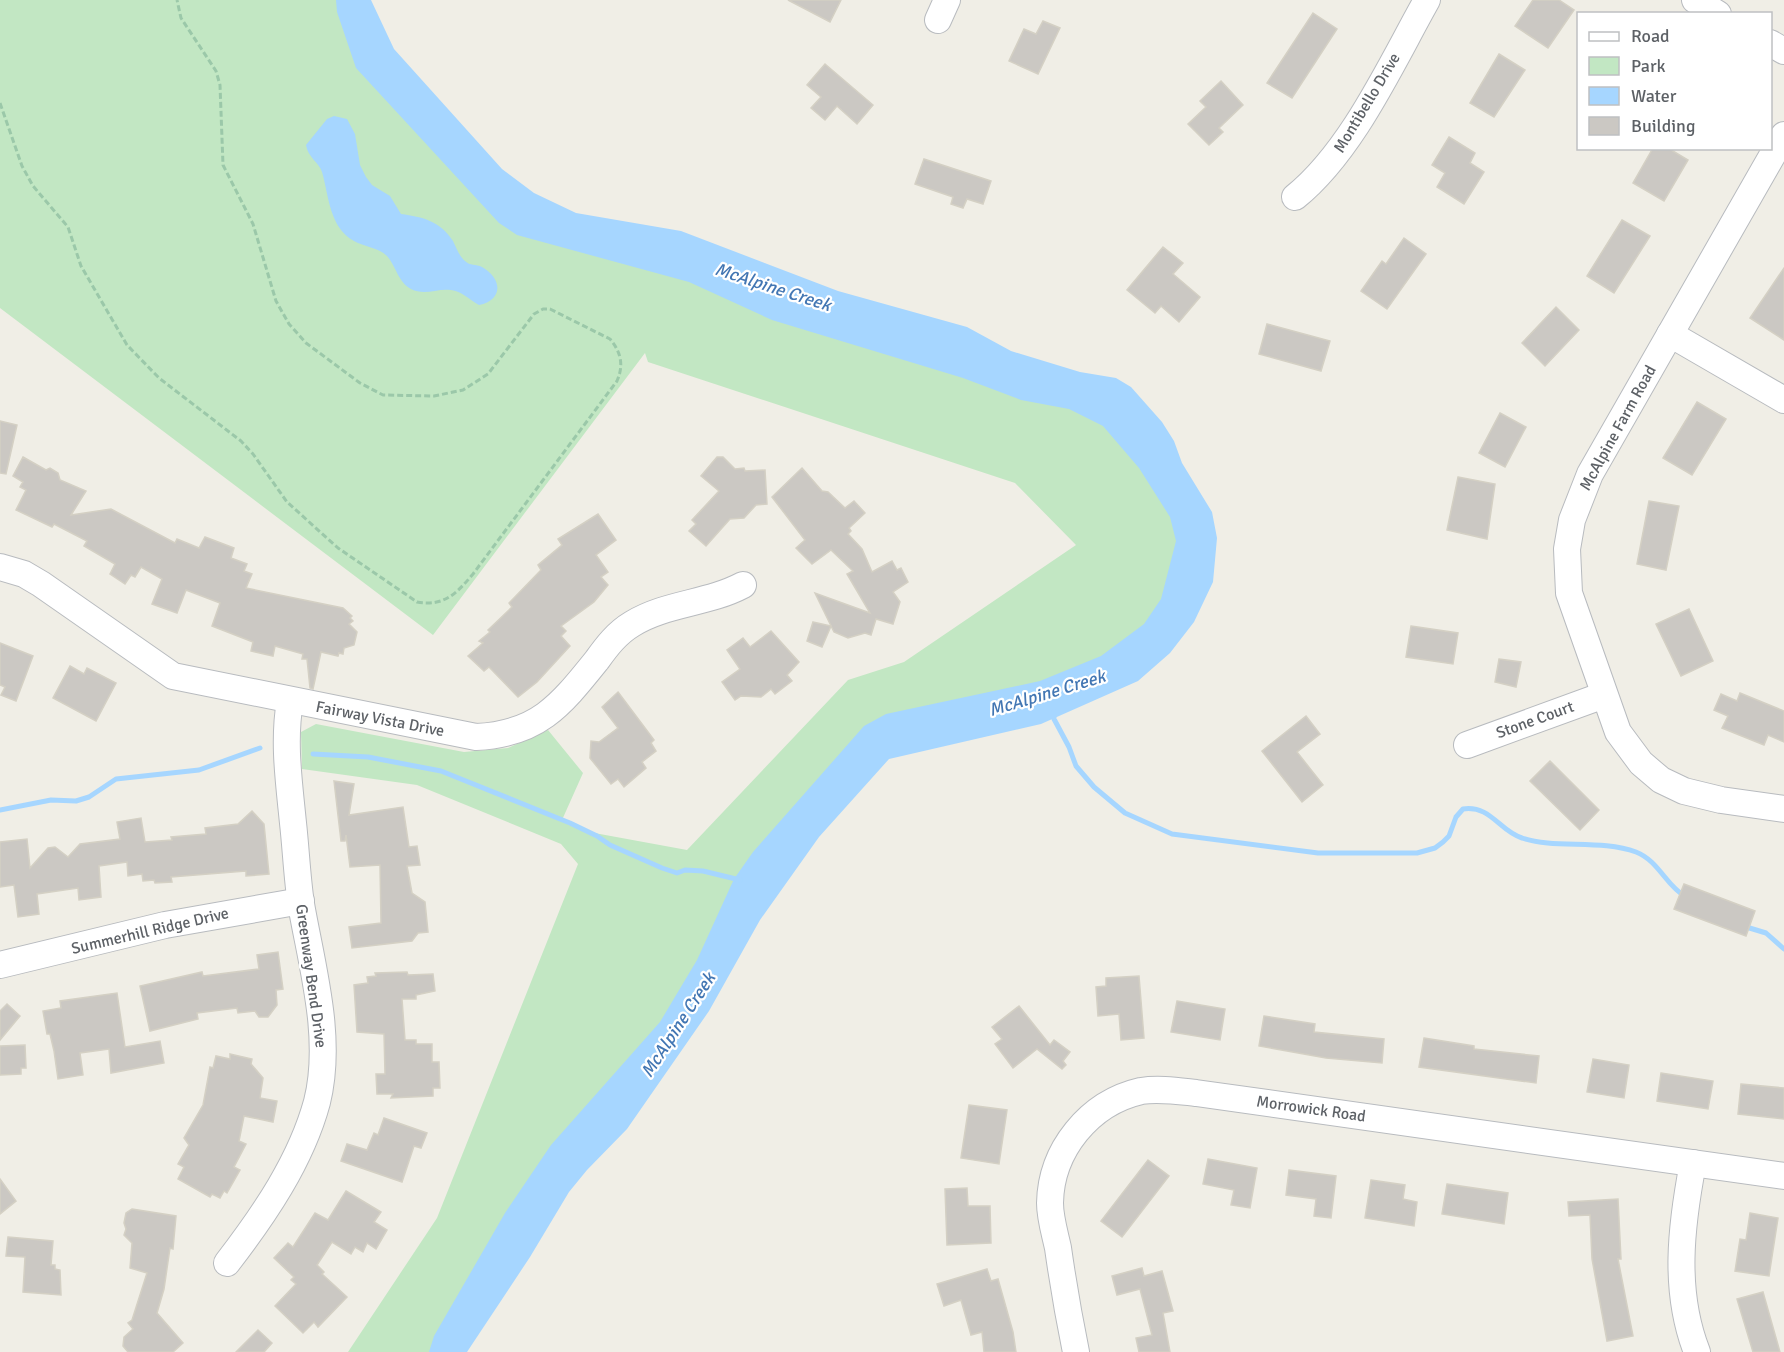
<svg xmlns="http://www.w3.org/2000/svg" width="1784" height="1352" viewBox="0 0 1784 1352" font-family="Signika,sans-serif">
  <rect width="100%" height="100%" fill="#f0eee6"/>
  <path fill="#c2e7c3" d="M 0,0 L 353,0 L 483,182 L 1111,398 L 1170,487 L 1183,576 L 1112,681 L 852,749 L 457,1352 L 348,1352 L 437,1218 L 578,864 L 561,844 L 417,785 L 302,769 L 301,732 L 316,724 L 464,752 L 508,748 L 548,730 L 583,773 L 562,820 L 589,832 L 687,850 L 848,680 L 904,662 L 1076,545 L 1015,483 L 648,362 L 645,353 L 433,635 L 0,308 Z"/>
  <g fill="#a6d6ff">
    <path d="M 336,0 L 371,0 L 394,49 L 502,169 L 534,193 L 576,213 L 681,231 L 838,291 L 967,327 L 1011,351 L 1080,372 L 1116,378 L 1131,387 L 1162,422 L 1174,441 L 1182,463 L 1212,512 L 1217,538 L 1213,582 L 1194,622 L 1170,653 L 1138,681 L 1041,724 L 889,759 L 819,837 L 760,920 L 709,1011 L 627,1129 L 587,1170 L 569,1192 L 530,1257 L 467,1352 L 429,1352 L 434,1336 L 505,1213 L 551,1145 L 660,1022 L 697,960 L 734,879 L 753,852 L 864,726 L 886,714 L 1040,681 L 1101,656 L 1144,624 L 1161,599 L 1176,541 L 1170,517 L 1139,468 L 1103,426 L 1069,409 L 1021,400 L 963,378 L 772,320 L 689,282 L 517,235 L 499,223 L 356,68 L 337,12 Z"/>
    <path d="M 334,116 L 347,119 L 355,134 L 360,165 L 366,177 L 372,185 L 390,196 L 401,214 C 423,217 440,221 453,241 C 456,247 459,256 465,261 C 470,266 476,264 482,267 C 503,279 503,300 479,305 C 470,300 461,291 451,290 C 437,288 425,296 411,289 C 398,282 396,266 387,256 C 378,247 364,247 354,241 C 329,227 329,196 322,172 C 319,162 308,158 306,145 L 327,119 Z"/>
  </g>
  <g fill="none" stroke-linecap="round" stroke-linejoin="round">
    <g stroke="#a6d6ff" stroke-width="5">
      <path d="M 1054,712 L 1054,719 L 1069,747 L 1076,766 L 1094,787 L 1125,813 L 1172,834 L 1318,853 L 1417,853 L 1435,848 L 1443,842 L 1449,836 L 1456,817 L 1463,809 C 1491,805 1499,831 1522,838 C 1555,849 1601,839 1636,852 C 1659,861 1666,886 1686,897"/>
      <path d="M 313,754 L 368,757 L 441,771 L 570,823 L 597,836 L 610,845 L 662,868 L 677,873 L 685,870 L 703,871 L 740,880"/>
      <path d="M 0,810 L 51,800 L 76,801 L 89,797 L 116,779 L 199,770 L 260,748"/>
      <path d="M 1743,926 L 1766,933 L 1784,949"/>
    </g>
  </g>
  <g fill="#cbc8c3" stroke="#d4d0c4" stroke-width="1.5">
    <path d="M 788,0 L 841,0 L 830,22 Z"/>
    <path d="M 1533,0 L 1559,0 L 1574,10 L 1548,48 L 1515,26 Z"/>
    <path d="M 1313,13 L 1337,29 L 1292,98 L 1267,83 Z"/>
    <path d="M 1043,21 L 1060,28 L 1038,74 L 1009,61 L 1024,29 L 1036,34 Z"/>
    <path d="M 1499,54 L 1525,70 L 1494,117 L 1470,103 Z"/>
    <path d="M 825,64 L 873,105 L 857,124 L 837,106 L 825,120 L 811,108 L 821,97 L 807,85 Z"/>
    <path d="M 1221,81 L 1243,105 L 1219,128 L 1223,132 L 1209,145 L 1188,124 L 1206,107 L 1200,101 Z"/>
    <path d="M 1449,137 L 1475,153 L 1470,163 L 1484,172 L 1464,204 L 1437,187 L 1445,173 L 1432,165 Z"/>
    <path d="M 1653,148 L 1668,148 L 1688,160 L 1664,201 L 1633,183 Z"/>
    <path d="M 924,159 L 991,181 L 983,204 L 967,199 L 963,208 L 951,204 L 953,197 L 915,184 Z"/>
    <path d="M 1622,220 L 1650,236 L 1614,293 L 1587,276 Z"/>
    <path d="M 1404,238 L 1426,254 L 1387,309 L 1361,291 L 1382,261 L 1386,264 Z"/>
    <path d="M 1163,247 L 1183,263 L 1173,274 L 1200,297 L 1179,322 L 1161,306 L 1155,313 L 1127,290 Z"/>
    <path d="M 1784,268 L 1784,340 L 1750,318 Z"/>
    <path d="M 1556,307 L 1579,330 L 1545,366 L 1522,343 Z"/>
    <path d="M 1267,324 L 1330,341 L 1321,371 L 1259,354 Z"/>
    <path d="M 1697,402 L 1726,419 L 1692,475 L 1663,458 Z"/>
    <path d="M 1500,413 L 1526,427 L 1505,467 L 1479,453 Z"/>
    <path d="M 0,421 L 17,425 L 6,474 L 0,473 Z"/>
    <path d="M 23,457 L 46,470 L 50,468 L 58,473 L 60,480 L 86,491 L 71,515 L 111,509 L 175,543 L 177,539 L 199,548 L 205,537 L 234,548 L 231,558 L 247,564 L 244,571 L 252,574 L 246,588 L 343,608 L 352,616 L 350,618 L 353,621 L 349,624 L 357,632 L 354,645 L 344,648 L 343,654 L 339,653 L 338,656 L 321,652 L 313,689 L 310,688 L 307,659 L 302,659 L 303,654 L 275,646 L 273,656 L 251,651 L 253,642 L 212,626 L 220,603 L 186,590 L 177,613 L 152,604 L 162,579 L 141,567 L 135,577 L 131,575 L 125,584 L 110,574 L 115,564 L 84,546 L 87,541 L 54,524 L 52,527 L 16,510 L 26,490 L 20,487 L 23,482 L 13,476 Z"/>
    <path d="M 717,457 L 723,457 L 735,469 L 744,468 L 745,471 L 765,470 L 767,504 L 756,505 L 744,518 L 730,519 L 706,546 L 689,531 L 696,524 L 692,520 L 719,491 L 701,476 Z"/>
    <path d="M 802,468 L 822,491 L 828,492 L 845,508 L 854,501 L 865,513 L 849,528 L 851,531 L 848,534 L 862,549 L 872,572 L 892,561 L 897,570 L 901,568 L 908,582 L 893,592 L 900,602 L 893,624 L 876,619 L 871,635 L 865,633 L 848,638 L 834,632 L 815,593 L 870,613 L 847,574 L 853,571 L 831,550 L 812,564 L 796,548 L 805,540 L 772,497 Z"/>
    <path d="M 1458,477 L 1495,484 L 1487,539 L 1447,530 Z"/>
    <path d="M 1649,501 L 1679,506 L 1666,570 L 1637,564 Z"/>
    <path d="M 598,514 L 616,540 L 596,555 L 608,572 L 601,577 L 608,585 L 594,602 L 561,626 L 566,631 L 561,636 L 570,646 L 537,682 L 518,697 L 489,667 L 484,671 L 468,656 L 483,643 L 479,641 L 490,632 L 488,630 L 512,607 L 509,603 L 541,570 L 538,565 L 562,545 L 558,539 Z"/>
    <path d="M 1689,609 L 1713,661 L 1681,676 L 1656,624 Z"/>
    <path d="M 813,622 L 831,626 L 822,647 L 807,641 Z"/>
    <path d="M 1411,626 L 1458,633 L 1453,664 L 1406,657 Z"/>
    <path d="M 771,631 L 799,662 L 787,675 L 792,681 L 775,694 L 771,689 L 761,697 L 741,696 L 735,700 L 722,682 L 740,669 L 727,650 L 743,638 L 750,647 Z"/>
    <path d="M 0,643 L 33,656 L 16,701 L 1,695 L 5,687 L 0,685 Z"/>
    <path d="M 1499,659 L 1521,662 L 1516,687 L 1495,682 Z"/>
    <path d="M 70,666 L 84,674 L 87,668 L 116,683 L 96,721 L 53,698 Z"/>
    <path d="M 618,692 L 654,740 L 651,743 L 656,751 L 642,762 L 646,768 L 624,787 L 618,779 L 611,784 L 590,758 L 591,741 L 599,742 L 618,728 L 602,707 Z"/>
    <path d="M 1740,693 L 1784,711 L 1784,742 L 1768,735 L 1764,745 L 1722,728 L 1728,716 L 1714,710 L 1721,694 L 1737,701 Z"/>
    <path d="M 1306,716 L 1320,734 L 1297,752 L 1323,785 L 1302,802 L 1262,751 Z"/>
    <path d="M 1550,761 L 1599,810 L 1580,830 L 1530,781 Z"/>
    <path d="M 334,781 L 354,784 L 349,815 L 403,807 L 409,847 L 417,846 L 420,865 L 407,866 L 412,893 L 425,902 L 428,932 L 418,933 L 412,941 L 352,948 L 349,927 L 381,923 L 380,865 L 350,867 L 346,835 L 345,841 L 341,841 Z"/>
    <path d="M 252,811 L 264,824 L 269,874 L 246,876 L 246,871 L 171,877 L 172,882 L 155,883 L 154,880 L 143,881 L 142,874 L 128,876 L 127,862 L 99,866 L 101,897 L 79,900 L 78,888 L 37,894 L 39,914 L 18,917 L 14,885 L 0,887 L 0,842 L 27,839 L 30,868 L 48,848 L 55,847 L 68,857 L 80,844 L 120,839 L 117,822 L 141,818 L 145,842 L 172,840 L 171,837 L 206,834 L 205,828 L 238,824 Z"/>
    <path d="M 1684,884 L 1755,911 L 1746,936 L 1674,909 Z"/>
    <path d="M 278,952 L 283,989 L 276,990 L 277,1005 L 268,1017 L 259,1017 L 255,1011 L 238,1013 L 237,1008 L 197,1013 L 198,1019 L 150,1031 L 140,986 L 202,972 L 203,976 L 259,969 L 257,955 Z"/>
    <path d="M 407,972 L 408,975 L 433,974 L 435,991 L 416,995 L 416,999 L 402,999 L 405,1040 L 416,1040 L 416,1044 L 432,1044 L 432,1062 L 439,1062 L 440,1088 L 433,1088 L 433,1096 L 391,1098 L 393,1094 L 377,1094 L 376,1074 L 385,1074 L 384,1034 L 357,1032 L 354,985 L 368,983 L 367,977 L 376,976 L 375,973 Z"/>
    <path d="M 1139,976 L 1144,1038 L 1121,1040 L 1119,1014 L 1098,1016 L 1096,987 L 1106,986 L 1106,978 Z"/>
    <path d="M 117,993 L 125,1047 L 160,1041 L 164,1063 L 111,1073 L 109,1049 L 80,1053 L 83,1075 L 58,1079 L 54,1051 L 50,1034 L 47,1034 L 43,1011 L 61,1008 L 60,1001 Z"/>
    <path d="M 1177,1001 L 1225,1009 L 1220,1040 L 1171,1032 Z"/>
    <path d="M 7,1004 L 20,1016 L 0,1040 L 0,1011 Z"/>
    <path d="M 1019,1006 L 1050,1045 L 1054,1040 L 1070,1052 L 1063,1061 L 1066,1065 L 1062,1069 L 1037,1049 L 1013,1068 L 995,1044 L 1002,1039 L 992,1027 Z"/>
    <path d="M 1264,1016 L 1315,1024 L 1314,1032 L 1384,1039 L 1382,1063 L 1326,1058 L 1259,1046 Z"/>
    <path d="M 1424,1038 L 1474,1046 L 1474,1049 L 1539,1056 L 1536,1083 L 1419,1067 Z"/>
    <path d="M 25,1045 L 26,1068 L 21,1068 L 21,1074 L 0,1075 L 0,1046 Z"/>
    <path d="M 230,1054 L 252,1059 L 251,1064 L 263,1078 L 260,1098 L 277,1101 L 273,1122 L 244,1116 L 239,1141 L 246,1144 L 234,1167 L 240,1170 L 227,1193 L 224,1191 L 220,1198 L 212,1194 L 210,1197 L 178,1179 L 184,1167 L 178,1164 L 189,1145 L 184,1138 L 203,1105 L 210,1067 L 213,1068 L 216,1056 L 230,1059 Z"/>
    <path d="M 1593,1059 L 1629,1065 L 1624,1098 L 1587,1092 Z"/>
    <path d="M 1661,1073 L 1713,1081 L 1708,1109 L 1657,1101 Z"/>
    <path d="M 1741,1084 L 1784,1088 L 1784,1119 L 1738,1114 Z"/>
    <path d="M 969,1105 L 1007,1110 L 999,1164 L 961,1158 Z"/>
    <path d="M 384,1118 L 427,1133 L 421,1148 L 414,1146 L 402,1182 L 341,1161 L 347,1144 L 367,1150 L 374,1133 L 378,1135 Z"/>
    <path d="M 1208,1159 L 1257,1168 L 1250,1208 L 1231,1205 L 1234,1190 L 1203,1184 Z"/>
    <path d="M 1148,1160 L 1169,1176 L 1122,1237 L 1101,1221 Z"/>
    <path d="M 1289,1170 L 1336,1176 L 1331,1218 L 1314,1216 L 1316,1199 L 1286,1195 Z"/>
    <path d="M 0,1179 L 16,1201 L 0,1214 Z"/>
    <path d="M 1371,1180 L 1405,1185 L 1403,1199 L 1417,1202 L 1414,1226 L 1365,1218 Z"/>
    <path d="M 1447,1184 L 1508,1193 L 1504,1224 L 1442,1214 Z"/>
    <path d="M 967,1188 L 968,1206 L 990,1206 L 991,1243 L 947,1245 L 945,1189 Z"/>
    <path d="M 346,1191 L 381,1212 L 374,1222 L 387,1230 L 376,1249 L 367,1243 L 363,1252 L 355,1247 L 351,1254 L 332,1242 L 317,1265 L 324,1272 L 322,1274 L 347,1297 L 318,1327 L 314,1322 L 303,1333 L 275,1306 L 296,1284 L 291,1280 L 294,1277 L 274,1258 L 288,1243 L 293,1247 L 315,1213 L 328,1220 Z"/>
    <path d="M 1618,1199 L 1621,1259 L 1618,1259 L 1633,1336 L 1607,1341 L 1592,1259 L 1590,1215 L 1569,1216 L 1568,1202 Z"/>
    <path d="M 132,1209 L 176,1216 L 173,1249 L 170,1248 L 164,1289 L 157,1313 L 183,1343 L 173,1352 L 128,1352 L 123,1346 L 124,1337 L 133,1329 L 128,1323 L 132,1320 L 147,1273 L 130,1268 L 132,1243 L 124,1235 L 126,1229 L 124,1223 L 126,1213 Z"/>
    <path d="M 1750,1213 L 1778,1218 L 1769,1276 L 1735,1271 L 1740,1239 L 1746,1240 Z"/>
    <path d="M 8,1237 L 53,1241 L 51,1265 L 55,1265 L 55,1269 L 60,1270 L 61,1295 L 23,1292 L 25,1257 L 6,1256 Z"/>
    <path d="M 1142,1268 L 1144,1276 L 1162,1271 L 1173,1311 L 1163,1313 L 1170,1352 L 1139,1352 L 1136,1338 L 1152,1335 L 1140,1289 L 1117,1295 L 1112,1276 Z"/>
    <path d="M 987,1269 L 991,1281 L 998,1279 L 1013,1332 L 1016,1352 L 984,1352 L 982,1332 L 971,1335 L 961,1300 L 944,1306 L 937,1284 Z"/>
    <path d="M 1763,1292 L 1780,1352 L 1753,1352 L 1737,1299 Z"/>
    <path d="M 258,1330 L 272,1343 L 264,1352 L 236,1352 Z"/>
  </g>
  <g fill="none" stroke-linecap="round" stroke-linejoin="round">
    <g stroke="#b8bbbf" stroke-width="28">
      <g id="minor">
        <path d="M 1695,0 L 1718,14"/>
        <path d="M 938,20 L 947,0"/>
        <path d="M 1770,43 L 1784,51"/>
        <path d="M 1784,135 L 1590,474 L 1572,520 L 1567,549 L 1569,593 L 1618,732 L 1641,763 L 1661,780 L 1684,791 L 1721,800 L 1784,809"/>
        <path d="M 1295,197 C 1352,151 1391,64 1427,0"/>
        <path d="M 1670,334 L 1784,400"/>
        <path d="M 0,567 L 24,574 L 41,584 L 173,676 L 476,737 C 538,734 560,706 597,660 C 607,646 617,633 632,624 C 666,603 707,604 743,585"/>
        <path d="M 1467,745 L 1604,695"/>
        <path d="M 0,965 L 165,925 L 301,901"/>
        <path d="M 1693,1163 C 1681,1226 1673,1291 1697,1352"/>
        <path d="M 227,1263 C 264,1215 301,1161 317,1102 C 333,1038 312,967 301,904 C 297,877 296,850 293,823 C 289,782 283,742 290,701"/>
        <path d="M 1076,1352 C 1069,1318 1063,1283 1058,1248 C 1055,1234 1050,1218 1050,1203 C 1051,1150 1089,1103 1141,1091 C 1159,1088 1178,1091 1196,1093 L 1784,1176"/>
      </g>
    </g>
    <path stroke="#9bc8a9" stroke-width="3" stroke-dasharray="6 3" stroke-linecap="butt" d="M 0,103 L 22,166 L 33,186 L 68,227 L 81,266 L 127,345 L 159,378 L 241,441 L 253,454 L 287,502 L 338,548 L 417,602 C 444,607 457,593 473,574 L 617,381 C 624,365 621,352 610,339 L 550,309 L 543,309 L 534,314 L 488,374 L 463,390 L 434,396 L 383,395 L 360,383 L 306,343 L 289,324 L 276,301 L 253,224 L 223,165 L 220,85 L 216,71 L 181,18 L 177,0"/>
    <use href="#minor" stroke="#fff" stroke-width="26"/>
  </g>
  <g text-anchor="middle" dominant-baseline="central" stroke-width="4.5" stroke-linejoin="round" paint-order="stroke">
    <g font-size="16" fill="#5d6166" stroke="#fff">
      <text transform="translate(1367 103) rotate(-59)">Montibello Drive</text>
      <text transform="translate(1618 428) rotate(-61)">McAlpine Farm Road</text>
      <text transform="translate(380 719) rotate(11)">Fairway Vista Drive</text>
      <text transform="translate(1535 720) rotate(-20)">Stone Court</text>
      <text transform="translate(150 931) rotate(-13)">Summerhill Ridge Drive</text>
      <text transform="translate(311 976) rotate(82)">Greenway Bend Drive</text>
      <text transform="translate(1311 1109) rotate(8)">Morrowick Road</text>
    </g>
    <g font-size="18" font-style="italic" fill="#4276b3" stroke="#fff">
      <text transform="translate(773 287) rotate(18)">McAlpine Creek</text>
      <text transform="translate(1047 693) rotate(-17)">McAlpine Creek</text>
      <text transform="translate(678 1025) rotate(-57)">McAlpine Creek</text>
    </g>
  </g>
  <rect x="1577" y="12" width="195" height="138" fill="#ffffff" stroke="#bec0c2" stroke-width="1.5"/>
  <rect x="1589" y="32" width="30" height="9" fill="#ffffff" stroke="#bec0c2" stroke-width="1.5"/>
  <text x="1631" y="42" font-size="18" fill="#5d6166">Road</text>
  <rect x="1589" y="57" width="30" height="18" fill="#c2e7c3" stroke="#bec0c2" stroke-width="1.5"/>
  <text x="1631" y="72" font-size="18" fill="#5d6166">Park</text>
  <rect x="1589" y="87" width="30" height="18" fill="#a6d6ff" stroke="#bec0c2" stroke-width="1.5"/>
  <text x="1631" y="102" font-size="18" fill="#5d6166">Water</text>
  <rect x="1589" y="117" width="30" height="18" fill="#cbc8c3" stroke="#bec0c2" stroke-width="1.5"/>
  <text x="1631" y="132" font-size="18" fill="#5d6166">Building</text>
</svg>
